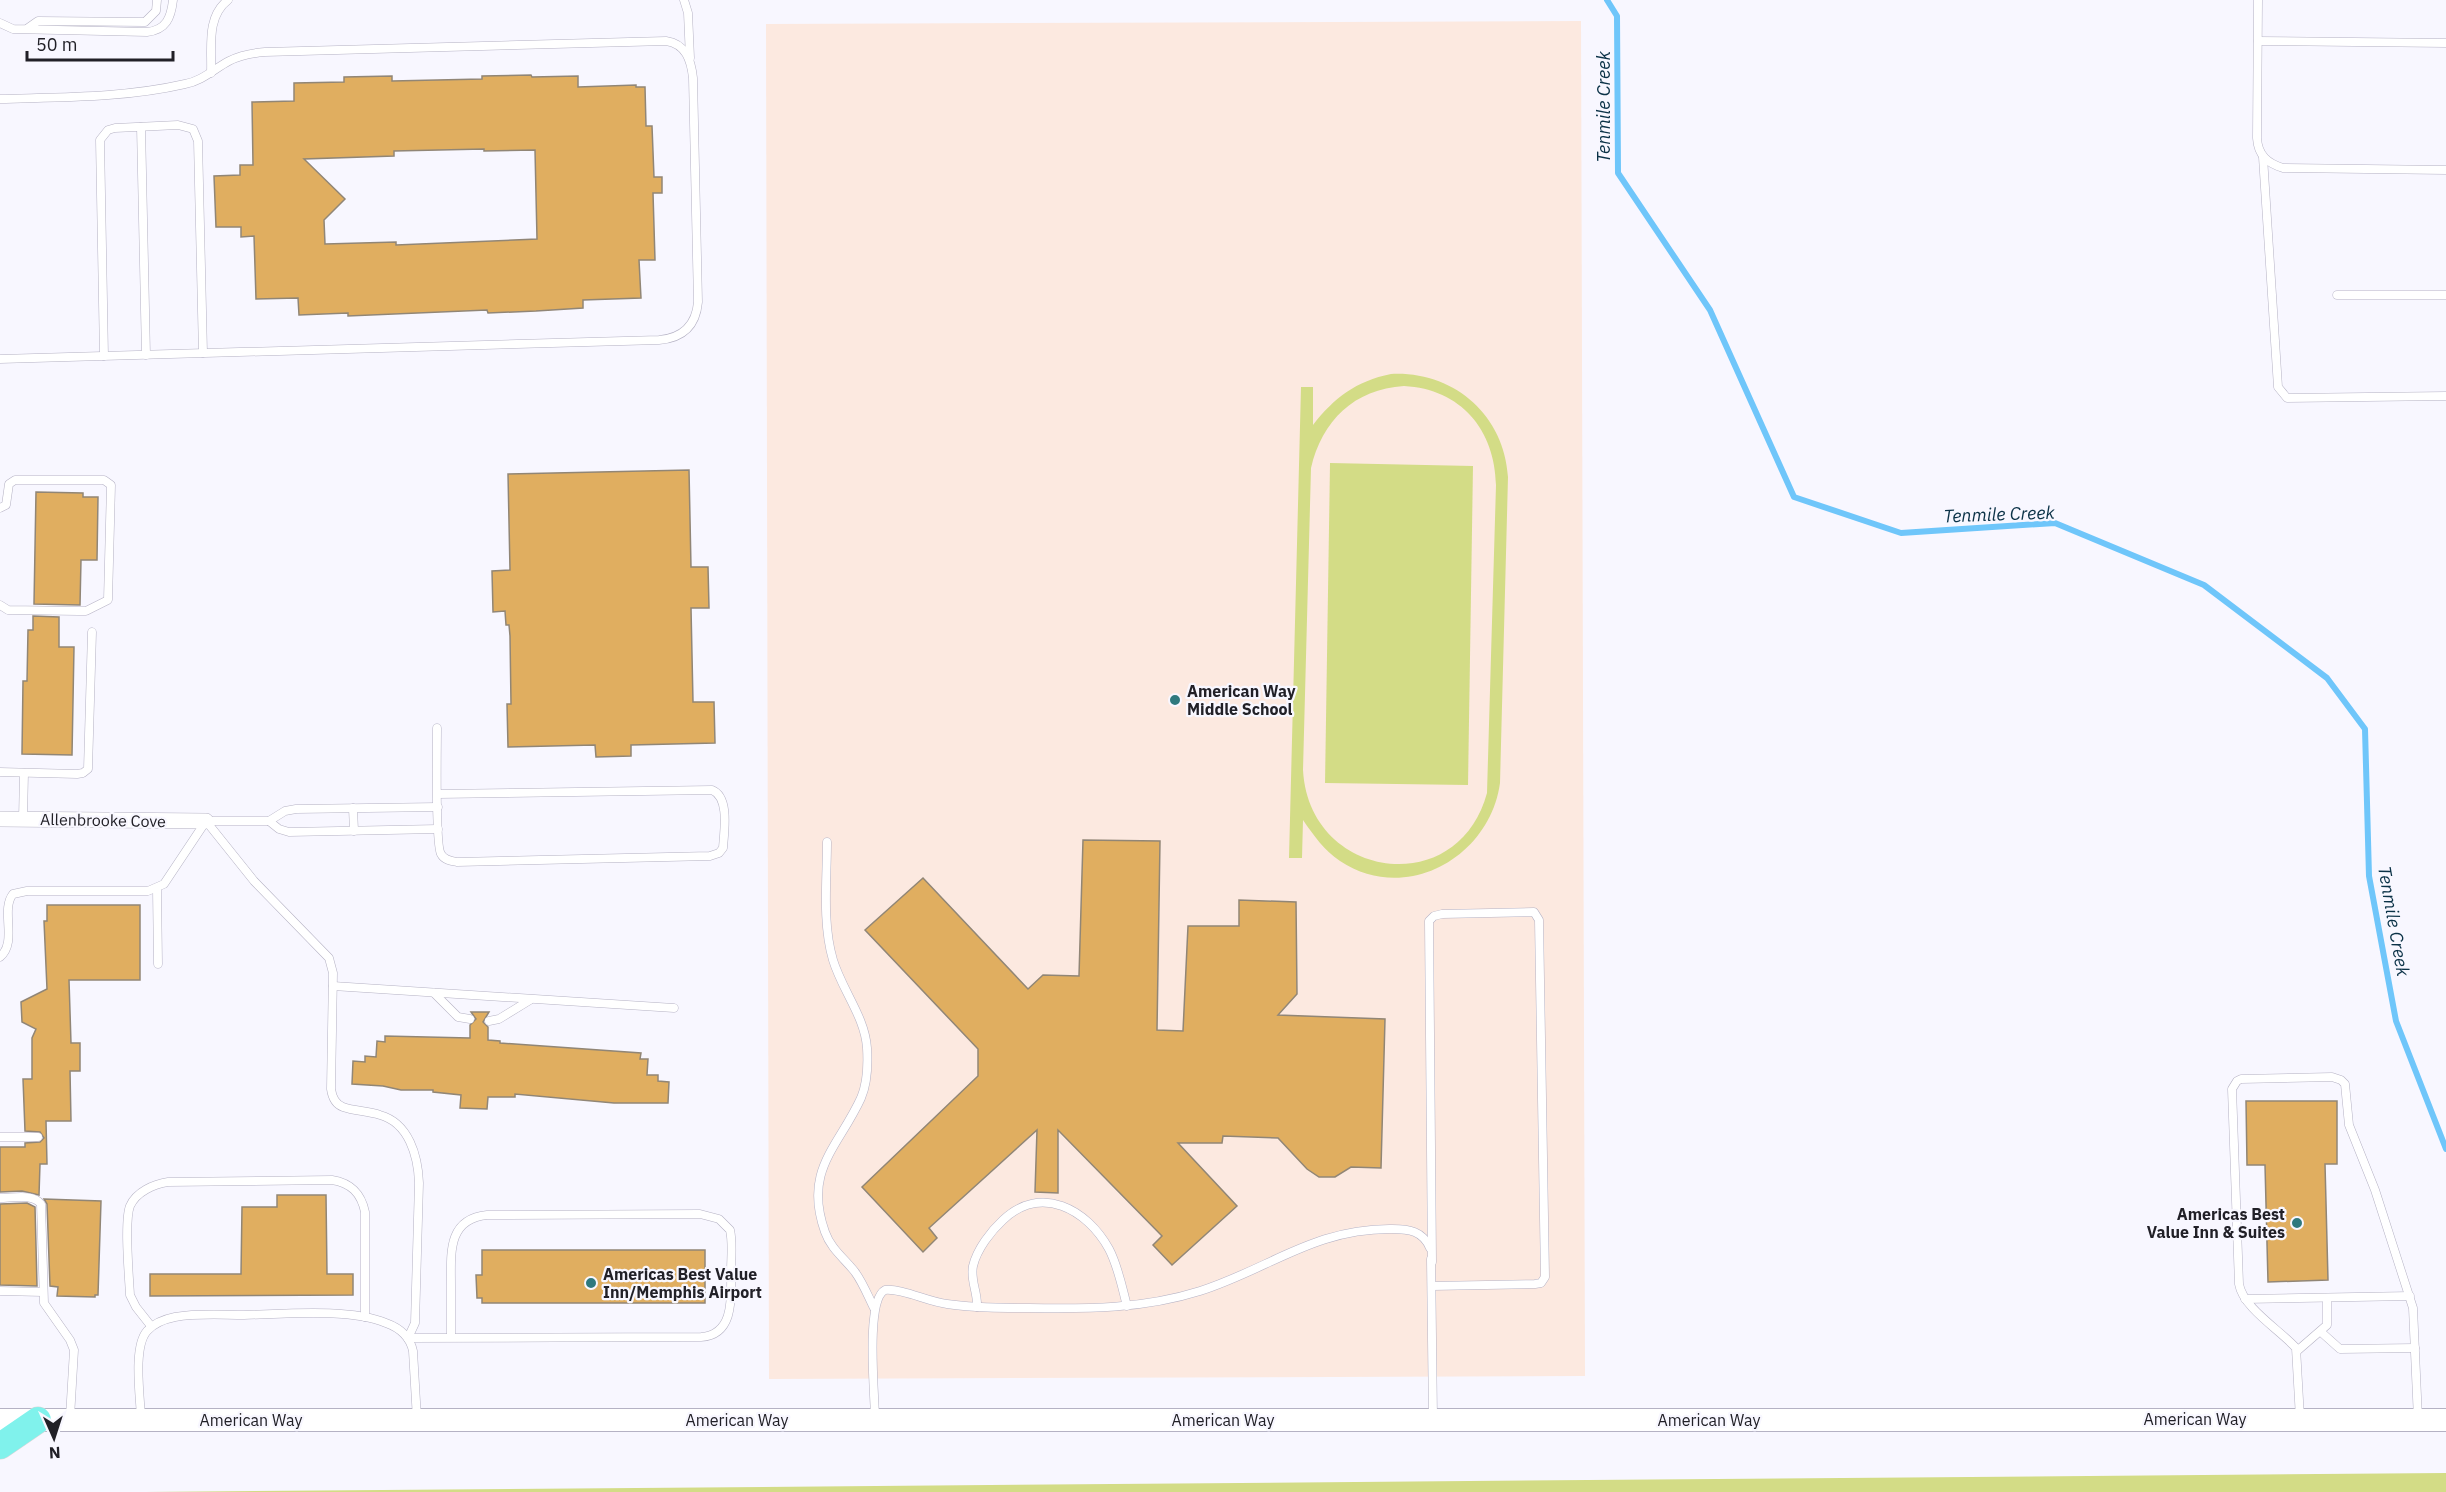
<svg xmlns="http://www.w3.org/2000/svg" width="2446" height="1492" viewBox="0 0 2446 1492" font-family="'IBM Plex Sans',sans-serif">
  <rect width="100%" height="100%" fill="#f8f7ff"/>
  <path fill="#fce9e0" d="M 1581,21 L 1585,1376 L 769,1379 L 766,24 Z"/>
  <g fill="#d3dc86" fill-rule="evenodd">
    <path d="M 1391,374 C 1453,371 1504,414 1508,477 L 1500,783 C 1490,857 1406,905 1340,861 C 1324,850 1314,836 1303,820 L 1302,858 L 1289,858 L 1301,387 L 1313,387 L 1313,425 C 1334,398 1356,381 1391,374 ZM 1404,386 C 1461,389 1495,430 1496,485 L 1487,793 C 1458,901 1309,880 1303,770 L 1311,468 C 1322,421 1354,389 1404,386 Z"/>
    <path d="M 1330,463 L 1473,466 L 1468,785 L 1325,783 Z"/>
    <path d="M 2446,1473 L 2446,1492 L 145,1492 Z"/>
  </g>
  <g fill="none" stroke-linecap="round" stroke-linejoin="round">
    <path stroke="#6fc6fa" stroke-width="6" d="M 1607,0 L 1617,16 L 1618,173 L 1710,310 L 1794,497 L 1901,533 L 2055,523 L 2204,585 L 2327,678 L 2365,729 L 2369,876 L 2396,1021 L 2446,1149"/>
  </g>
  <g fill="#e0ae60" stroke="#918676" stroke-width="1.5" fill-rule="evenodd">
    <path d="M 531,75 L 532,77 L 578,76 L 578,87 L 636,85 L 636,87 L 645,87 L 646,126 L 652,126 L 654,177 L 662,177 L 662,193 L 653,193 L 655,260 L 639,260 L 641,298 L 583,300 L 583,308 L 536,311 L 488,313 L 487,310 L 348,316 L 348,313 L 299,315 L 298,298 L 256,299 L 254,236 L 241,237 L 241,227 L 216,227 L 214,176 L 240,175 L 240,165 L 253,165 L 252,102 L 294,101 L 294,83 L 344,82 L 344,77 L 392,76 L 392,81 L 482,79 L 482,76 ZM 484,149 L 484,151 L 535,150 L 537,239 L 396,245 L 396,242 L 325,244 L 324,220 L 345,199 L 304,159 L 394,156 L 394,151 Z"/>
    <path d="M 689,470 L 691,567 L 708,567 L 709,608 L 691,608 L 693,702 L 714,702 L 715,743 L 631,745 L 631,756 L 596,757 L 595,745 L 508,747 L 507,704 L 511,704 L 510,636 L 509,625 L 506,625 L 505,611 L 493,612 L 492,571 L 510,570 L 508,474 Z"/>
    <path d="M 36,492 L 83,493 L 83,497 L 98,497 L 97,560 L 81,560 L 80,605 L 34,604 Z"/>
    <path d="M 33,616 L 59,617 L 59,647 L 74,647 L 72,755 L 22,754 L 23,681 L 27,681 L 28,630 L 33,630 Z"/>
    <path d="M 1083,840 L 1160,841 L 1157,1030 L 1183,1031 L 1188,926 L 1239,926 L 1239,900 L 1296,902 L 1297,994 L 1278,1015 L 1385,1019 L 1381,1168 L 1351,1167 L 1335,1177 L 1319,1177 L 1307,1169 L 1278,1138 L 1223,1136 L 1222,1143 L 1178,1143 L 1237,1206 L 1172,1265 L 1153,1245 L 1162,1236 L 1058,1130 L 1058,1193 L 1035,1192 L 1037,1130 L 929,1228 L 937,1238 L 923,1252 L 862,1187 L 978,1076 L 978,1049 L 865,930 L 923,878 L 1028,989 L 1043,975 L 1079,976 Z"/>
    <path d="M 47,905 L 140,905 L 140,980 L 69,980 L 71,1043 L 80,1043 L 80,1071 L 70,1071 L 71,1121 L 46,1121 L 47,1164 L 40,1164 L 39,1195 L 22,1191 L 0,1192 L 0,1147 L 25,1147 L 25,1143 L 40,1142 L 44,1138 L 40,1132 L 25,1131 L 23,1079 L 32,1079 L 32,1038 L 36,1029 L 22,1022 L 21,1002 L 47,989 L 44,921 L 47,921 Z"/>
    <path d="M 471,1012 L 489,1012 L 483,1022 L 488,1027 L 488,1040 L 500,1041 L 500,1043 L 641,1053 L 640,1059 L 648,1059 L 647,1075 L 658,1075 L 658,1081 L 669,1082 L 668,1103 L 614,1103 L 515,1094 L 515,1097 L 488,1097 L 487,1109 L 460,1108 L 461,1095 L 433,1092 L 433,1090 L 401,1090 L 383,1086 L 352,1084 L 353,1061 L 365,1062 L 365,1056 L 376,1057 L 377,1041 L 385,1042 L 385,1036 L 470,1038 L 470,1025 L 476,1019 Z"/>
    <path d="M 2246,1101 L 2337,1101 L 2337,1164 L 2325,1164 L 2328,1280 L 2268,1282 L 2265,1165 L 2247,1165 Z"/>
    <path d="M 277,1195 L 326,1195 L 327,1274 L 353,1274 L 353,1295 L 150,1296 L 150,1274 L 241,1274 L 242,1207 L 277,1207 Z"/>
    <path d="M 44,1199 L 101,1201 L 98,1295 L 95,1295 L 95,1297 L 57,1296 L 58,1287 L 50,1286 L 47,1204 Z"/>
    <path d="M 27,1203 L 35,1207 L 37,1286 L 0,1285 L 0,1204 Z"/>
    <path d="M 482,1250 L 705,1250 L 705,1303 L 482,1303 L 482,1298 L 477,1298 L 476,1275 L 482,1275 Z"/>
  </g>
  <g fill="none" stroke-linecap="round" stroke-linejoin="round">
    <g stroke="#b5b2c4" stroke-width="9">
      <g id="lane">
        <path d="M 684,0 L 688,13 L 690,58"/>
        <path d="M 2258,0 L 2257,138 C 2258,155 2267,163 2283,168 L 2446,170"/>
        <path d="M 0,23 L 13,29 L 147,32 C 166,30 171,18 173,0"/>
        <path d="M 28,28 L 38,21 L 145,22 L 156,11 L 157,0"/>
        <path d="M 2258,41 L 2446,43"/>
        <path d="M 211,73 C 212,47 206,17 228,0"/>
        <path d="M 0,99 C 62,97 124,98 185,84 C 202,81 214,69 229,61 C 241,55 253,53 265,52 L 666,41 C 686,44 691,60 693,78 L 698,302 C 696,325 683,338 659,340 L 0,359"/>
        <path d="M 141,127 L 146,355"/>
        <path d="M 2263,157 L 2278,387 L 2287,398 L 2446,396"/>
        <path d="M 2337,295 L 2446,295"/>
        <path d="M 104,356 L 100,140 L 108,130 L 115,128 L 178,125 L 193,129 L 198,141 L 203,353"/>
        <path d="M 0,508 L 6,505 L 9,484 L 15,480 L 104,480 L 111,485 L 108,600 L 86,611 L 79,611 L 8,610 L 0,605"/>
        <path d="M 437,728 C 437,746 435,845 441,854 C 444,860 451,861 457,862 L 710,856 L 719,853 L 723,848 C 724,832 730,797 712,790 L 438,794"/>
        <path d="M 0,772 L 77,774 L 83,773 L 88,769 L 92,632"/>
        <path d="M 353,808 L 354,831"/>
        <path d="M 23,819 L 24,773"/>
        <path d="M 206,821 L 254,881 L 329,958 L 333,973 L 331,1089 C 332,1096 335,1104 343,1107 C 354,1111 368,1111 380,1115 C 409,1123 418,1156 419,1183 L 415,1323 L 408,1338"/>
        <path d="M 206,821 L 269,821 L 285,811 L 296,809 L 438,807"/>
        <path d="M 269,821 L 279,829 L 289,832 L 438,829"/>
        <path d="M 827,842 C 827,880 822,923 833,960 C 842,990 865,1017 867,1048 C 868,1064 867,1084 861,1098 C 838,1148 803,1170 825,1232 C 831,1249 844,1258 855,1272 C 863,1283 868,1296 874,1308"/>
        <path d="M 157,889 L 158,964"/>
        <path d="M 0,957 C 18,942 0,910 13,894 L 27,891 L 148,891 L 164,884 L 206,821"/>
        <path d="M 333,986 L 674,1008"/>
        <path d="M 434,993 L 458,1017 L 470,1019"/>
        <path d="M 489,1021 L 499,1019 L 530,1000"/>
        <path d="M 0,1137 L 38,1137"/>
        <path d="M 0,1198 C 12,1198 33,1193 41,1204 L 44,1303 L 70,1340 L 74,1350 L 70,1417"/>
        <path d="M 1431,1259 L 1433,1418"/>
        <path d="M 1432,1262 L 1429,921 L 1434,916 L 1442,914 L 1534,912 L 1539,920 L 1545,1277 L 1541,1283 L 1535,1284 L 1432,1286"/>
        <path d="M 0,1291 L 43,1292"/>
        <path d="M 2245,1299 L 2410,1296"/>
        <path d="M 977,1307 C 978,1293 970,1280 973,1266 C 977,1249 991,1231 1003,1220 C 1041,1184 1087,1209 1109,1249 C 1118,1266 1122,1287 1127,1306"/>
        <path d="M 151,1326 L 136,1307 L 130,1295 C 129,1276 124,1221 130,1206 C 136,1192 154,1184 168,1182 L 332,1180 C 351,1183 361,1193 365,1212 L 365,1317"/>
        <path d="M 2321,1332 L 2340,1349 L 2415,1348"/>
        <path d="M 408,1338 C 506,1338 603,1337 701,1337 C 735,1335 731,1296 731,1272 C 731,1258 733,1243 730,1230 L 719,1219 L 700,1214 L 487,1215 C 447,1219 451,1254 451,1285 C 451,1303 451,1320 451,1338"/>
        <path d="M 2297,1351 L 2327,1325 L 2327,1298"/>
        <path d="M 141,1417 C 140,1395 133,1347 147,1331 C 154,1323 165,1319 175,1317 C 198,1313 222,1315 244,1315 C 285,1314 349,1308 386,1323 C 400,1328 410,1337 413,1351 L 417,1419"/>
        <path d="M 2300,1418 L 2296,1348 C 2280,1330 2243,1308 2239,1284 L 2232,1089 L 2237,1081 L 2241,1079 L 2332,1077 L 2341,1080 L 2345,1084 L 2349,1125 L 2375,1190 L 2413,1308 L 2418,1419"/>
        <path d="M 875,1419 C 875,1396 865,1300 885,1290 C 902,1288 928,1302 947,1304 C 974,1308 1001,1308 1029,1308 C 1087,1309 1143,1309 1200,1291 C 1269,1269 1315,1228 1392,1229 C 1409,1229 1423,1231 1430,1248"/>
      </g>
    </g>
    <g stroke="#b5b2c4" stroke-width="16">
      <path id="street" d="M 0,819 L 206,821"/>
    </g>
    <g stroke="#b5b2c4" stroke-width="24">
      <path id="secondary" d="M 0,1420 L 2446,1420"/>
    </g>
    <g stroke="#d7d7d8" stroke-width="27">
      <path id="primary" d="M 0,1446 L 38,1420"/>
    </g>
    <use href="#lane" stroke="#fff" stroke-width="8"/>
    <use href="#street" stroke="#fff" stroke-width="15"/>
    <use href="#secondary" stroke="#fff" stroke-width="22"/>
    <use href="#primary" stroke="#80f2ec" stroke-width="26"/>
  </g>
  <g fill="#2f797e" stroke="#f8f7ff" stroke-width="2">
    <circle cx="1175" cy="700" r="6"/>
    <circle cx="2297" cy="1223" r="6"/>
    <circle cx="591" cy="1283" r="6"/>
  </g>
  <g text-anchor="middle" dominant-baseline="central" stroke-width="4.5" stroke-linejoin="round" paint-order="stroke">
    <g font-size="16" font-weight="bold" fill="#212027" stroke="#f8f7ff" text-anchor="start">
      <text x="1187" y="691">American Way<tspan x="1187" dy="18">Middle School</tspan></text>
      <text x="2285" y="1214" text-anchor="end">Americas Best<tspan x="2285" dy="18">Value Inn &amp; Suites</tspan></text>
      <text x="603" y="1274">Americas Best Value<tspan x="603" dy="18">Inn/Memphis Airport</tspan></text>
    </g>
    <g font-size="16" fill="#212027" stroke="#f8f7ff">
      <text transform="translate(103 820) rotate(1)">Allenbrooke Cove</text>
      <text x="2195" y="1419">American Way</text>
      <text x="251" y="1420">American Way</text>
      <text x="737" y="1420">American Way</text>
      <text x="1223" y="1420">American Way</text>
      <text x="1709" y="1420">American Way</text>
    </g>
    <g font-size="18" font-style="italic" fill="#0b3247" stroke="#f8f7ff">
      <text transform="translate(1603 107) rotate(-90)">Tenmile Creek</text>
      <text transform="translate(1999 514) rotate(-2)">Tenmile Creek</text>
      <text transform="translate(2394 921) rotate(80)">Tenmile Creek</text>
    </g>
  </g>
  <g transform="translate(54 1438) rotate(177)" stroke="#f8f7ff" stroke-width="4.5" paint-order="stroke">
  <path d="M0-4.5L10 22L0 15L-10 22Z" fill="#212027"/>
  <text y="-9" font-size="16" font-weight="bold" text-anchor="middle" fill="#212027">N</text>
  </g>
  <path d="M27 51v9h146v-9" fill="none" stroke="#212027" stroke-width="3"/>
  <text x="36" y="51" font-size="18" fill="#212027" stroke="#f8f7ff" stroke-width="4.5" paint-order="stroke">50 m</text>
</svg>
